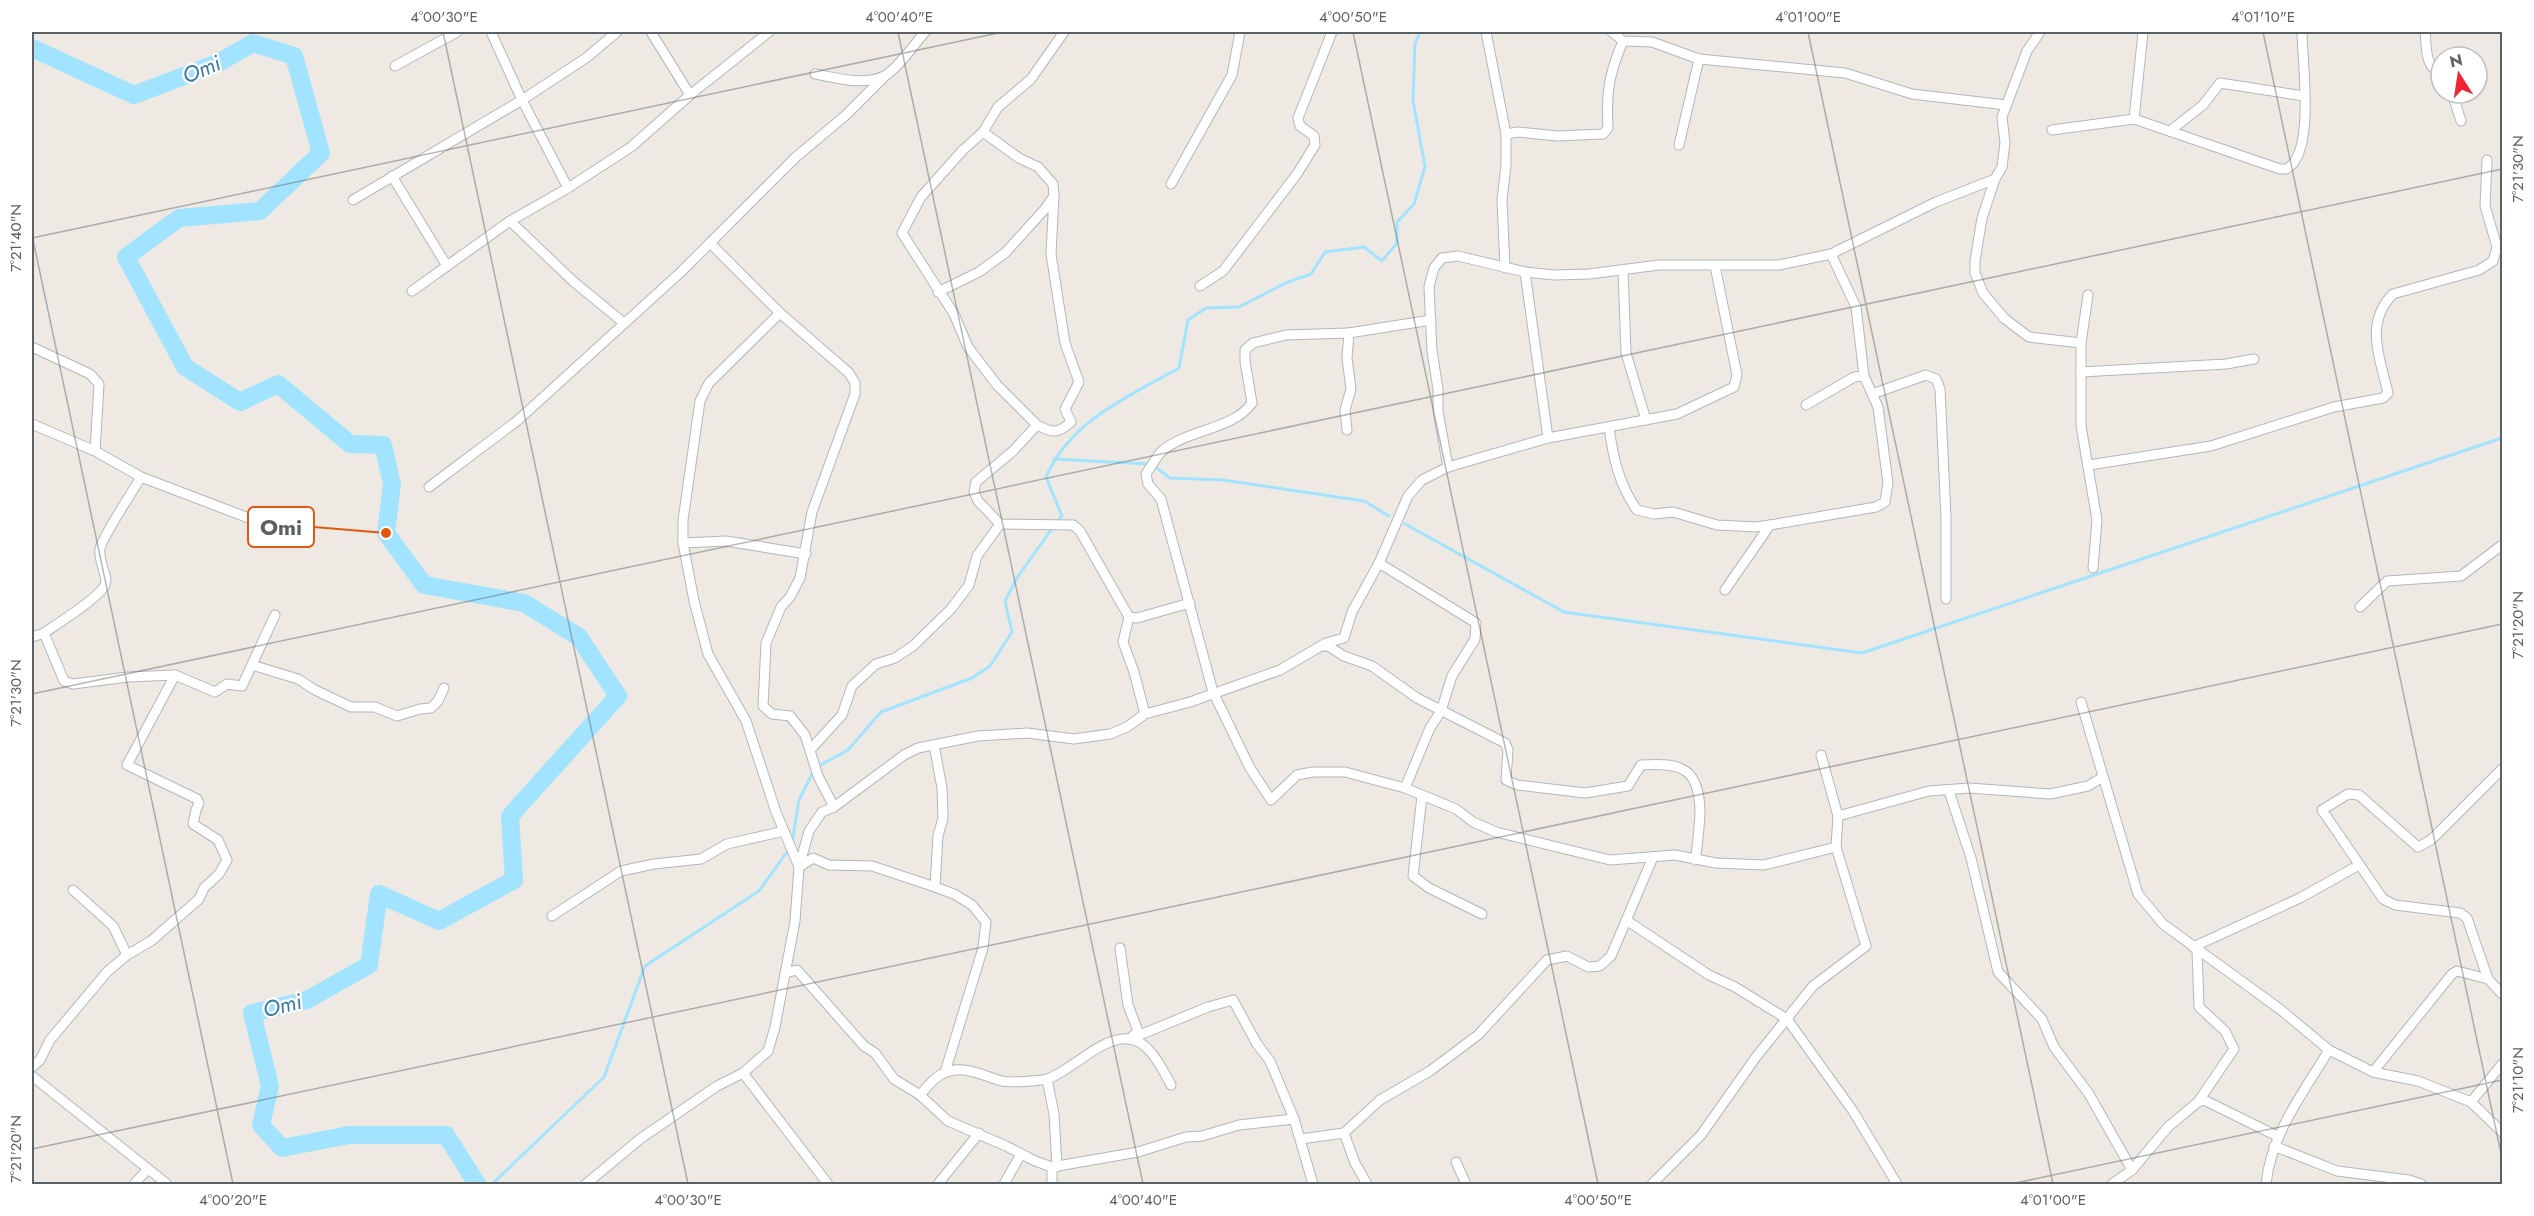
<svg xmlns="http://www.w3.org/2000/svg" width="2534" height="1216" viewBox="0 0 2534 1216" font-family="Jost,sans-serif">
  <rect width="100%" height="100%" fill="#eeeae3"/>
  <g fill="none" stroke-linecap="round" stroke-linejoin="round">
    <g stroke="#a2e3ff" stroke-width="3">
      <path d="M 1054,459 L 1148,464"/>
      <path d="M 1154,466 L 1170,478 L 1223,480 L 1364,501 L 1389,516"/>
      <path d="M 1057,522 L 1062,516 L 1046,477 C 1070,421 1129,396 1179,368 L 1188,320 L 1206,308 L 1239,307 L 1288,282 L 1311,274 L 1325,252 L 1364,247 L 1382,261 L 1397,243 L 1397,222 L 1414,204 L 1425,167 L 1413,100 L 1415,43 L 1420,32"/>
      <path d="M 1405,524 L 1564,612 L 1862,653 L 2502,438"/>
      <path d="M 792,843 L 799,800 L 815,768 L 848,750 L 881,712 L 972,678 L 990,666 L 1012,632 L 1005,601 L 1017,578 L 1053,527"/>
      <path d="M 492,1184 L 604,1077 L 645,966 L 759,891 L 789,849"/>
    </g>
    <path stroke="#a2e3ff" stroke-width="18" d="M 32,48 L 134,95 L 218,63 L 253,43 L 294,56 L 321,153 L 260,211 L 179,218 L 126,257 L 185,367 L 240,402 L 278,384 L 350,444 L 383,445 L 392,484 L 386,533 L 424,585 L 524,603 L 579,637 L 618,696 L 510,816 L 514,880 L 439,921 L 379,894 L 369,965 L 307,1000 L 252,1013 L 270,1086 L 261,1125 L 282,1148 L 349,1135 L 446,1135 L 477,1184"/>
    <g stroke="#b3b7bb" stroke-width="11">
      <g id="street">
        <path d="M 491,32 L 522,100 L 586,58 L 617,32"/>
        <path d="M 651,32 L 690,95"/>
        <path d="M 1064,32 L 1031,79 L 998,107 L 983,132 L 962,151 L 921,197 L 902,233 L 954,314 L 968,347 L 997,385 L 1037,425 L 1013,451 L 976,482 L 974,492 L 978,501 L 1000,524 L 1073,525 L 1080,531 L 1129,617 L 1123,642 L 1134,672 L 1145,714"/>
        <path d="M 1486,32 L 1506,134 L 1506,165 L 1502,200 L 1505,268"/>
        <path d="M 1612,32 L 1623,41 L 1652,42 L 1699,59 L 1845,73 L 1912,94 L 2006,105"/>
        <path d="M 2425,32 C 2427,47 2424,67 2441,73"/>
        <path d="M 395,66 L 457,32"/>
        <path d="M 815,74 C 837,78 864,86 884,76 C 897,70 915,43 925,32"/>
        <path d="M 2452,93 L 2461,121"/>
        <path d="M 2134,119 L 2143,32"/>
        <path d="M 2052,130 L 2134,119 L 2280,169 L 2286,169 C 2316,155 2302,61 2302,32"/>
        <path d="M 2170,131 L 2203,105 L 2220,83 L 2304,96"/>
        <path d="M 1506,134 L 1518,132 L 1557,136 L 1603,134 L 1608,128 C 1606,92 1609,74 1623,41"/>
        <path d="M 1679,145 L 1699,59"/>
        <path d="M 392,176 L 447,266"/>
        <path d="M 1995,179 L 1982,218 L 1975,261 L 1975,273 L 1983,293 L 2005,319 L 2029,337 L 2081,343"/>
        <path d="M 1171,184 L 1232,75 L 1240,32"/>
        <path d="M 353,200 L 522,100 L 568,188"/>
        <path d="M 510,221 L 574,282 L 624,323"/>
        <path d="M 710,243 L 780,313 L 849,373 L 855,383 L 855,394 L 812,512 L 800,578 L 790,597 L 781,607 L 766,643 L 763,706 L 772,714 L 790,716 L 805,735 L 818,776 L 834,807"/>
        <path d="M 1623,270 L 1626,353 L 1646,420"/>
        <path d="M 1525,272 L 1548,438"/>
        <path d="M 1200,286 L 1223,271 L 1297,174 L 1315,145 L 1314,136 L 1300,126 L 1298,118 L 1332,32"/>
        <path d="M 412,291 L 510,221 L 568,188 L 631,147 L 690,95 L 769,32"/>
        <path d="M 938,292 L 979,272 L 1005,253 L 1045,209 L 1054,196 L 1053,184 L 1038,167 L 1019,158 L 983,132"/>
        <path d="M 2088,295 L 2081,343 L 2081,426 L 2097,520 L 2093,568"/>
        <path d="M 780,313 L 709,383 L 700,401 L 683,520 L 683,543 L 694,601 L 708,654 L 746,721 L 776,812 L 799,867 L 813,858 L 829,865 L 872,866 L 935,887 L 954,894 L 972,905 L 986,922 L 983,948 L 945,1072"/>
        <path d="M 1349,333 L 1286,335 L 1253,343 L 1245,350 L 1245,361 L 1252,403 C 1233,430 1188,429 1162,451 C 1156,457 1151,467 1146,474 L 1148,484 L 1161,499 L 1213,692 L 1250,768 L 1271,800 L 1297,775 L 1313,772 L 1345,772 L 1405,788 L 1456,809 L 1473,822 L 1496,832 L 1610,860 L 1675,855 L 1716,863 L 1764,865 L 1836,847"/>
        <path d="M 32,347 L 90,374 L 99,384 L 95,451"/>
        <path d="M 2081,372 L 2226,364 L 2254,359"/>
        <path d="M 1872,394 L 1926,375 L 1936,379 L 1940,389 L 1946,517 L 1946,599"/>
        <path d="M 1806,405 L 1854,377 L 1864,376"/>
        <path d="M 32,424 L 95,451 L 141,477 L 309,541"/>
        <path d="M 1037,425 C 1052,433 1058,434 1071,422 L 1065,409 L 1079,382 L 1065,343 L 1051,254 L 1054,196"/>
        <path d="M 1609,427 C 1613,457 1619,485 1637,510 L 1654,514 L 1673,512 L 1717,525 L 1756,527 L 1770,525"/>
        <path d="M 1347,430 L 1345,410 L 1351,389 L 1347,358 L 1349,333 L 1431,320"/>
        <path d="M 2089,465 L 2211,446 L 2334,407 L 2383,398 L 2388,393 C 2380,358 2364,323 2393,294 L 2479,270 L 2493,261 L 2497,247 L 2485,206 L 2487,160"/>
        <path d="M 1448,467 L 1548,438 L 1677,414 L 1734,387 L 1737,375 L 1715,266"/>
        <path d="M 429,487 L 517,421 L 682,271 L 796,157 L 846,115 L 886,75"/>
        <path d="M 683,543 L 726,541 L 806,554"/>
        <path d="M 1379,563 L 1476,623 L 1475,639 L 1452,676 L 1441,711 L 1430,728 L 1405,788"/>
        <path d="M 1725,590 L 1770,525 L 1876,507 L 1885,502 L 1888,483 L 1878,407 L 1864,376 L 1856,307 L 1831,254"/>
        <path d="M 2360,607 L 2387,581 L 2461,576 L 2502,545"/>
        <path d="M 1129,617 L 1137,618 L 1190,603"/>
        <path d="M 44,633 C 57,624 100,597 105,585 C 109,577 98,562 100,549 C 102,537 133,491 141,477"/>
        <path d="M 32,637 L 44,633 L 64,681 L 73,684 L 128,677 L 175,675 L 127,765 L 197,799 L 199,803 L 196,810 L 193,824 L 218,840 L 227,860 L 219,874 L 204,888 L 199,899 L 151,941 L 127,955 L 107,972 L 50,1040 L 40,1060 L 32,1067"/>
        <path d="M 1322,646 L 1328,646 L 1344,656 L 1372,666 L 1417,698 L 1505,743 L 1508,750 L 1506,780 L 1517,785 L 1585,793 L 1628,786 L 1641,765 C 1683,762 1700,769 1700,814 C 1699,830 1698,844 1695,860"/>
        <path d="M 252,665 L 298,679 L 315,690 L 351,707 L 375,707 L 397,716 L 420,709 L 431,708 L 438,701 L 444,688"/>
        <path d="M 175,675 L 215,692 L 227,684 L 242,686 L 275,615"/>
        <path d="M 2081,702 L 2138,894 L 2163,924 L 2281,1010 L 2329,1050 L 2373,1072 L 2418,1081 L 2471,1102 L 2502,1132"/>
        <path d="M 934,745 L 942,788 L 943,818 L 938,836 L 935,887"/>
        <path d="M 810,750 L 842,715 L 852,686 L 876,664 L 895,658 L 913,646 L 951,609 L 969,585 L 977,556 L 1000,524"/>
        <path d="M 2502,769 L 2431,840 L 2418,847 L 2359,795 L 2348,794 L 2322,810 L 2383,899 L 2395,905 L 2460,913 L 2467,918 L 2488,979 L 2502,994"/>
        <path d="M 1949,791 L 1971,858 L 1998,972 L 2042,1019 L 2054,1047 L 2089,1094 L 2132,1170"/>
        <path d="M 1422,796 L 1413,876 L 1429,888 L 1482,914"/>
        <path d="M 1838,816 L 1929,791 L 1969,788 L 2050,794 L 2088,786 L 2103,777"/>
        <path d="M 73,890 L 113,926 L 127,955"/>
        <path d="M 552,916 L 621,871 L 654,864 L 701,859 L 727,844 L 784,831"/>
        <path d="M 1626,920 L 1709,975 L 1735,987 L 1787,1019 L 1853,1111 L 1897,1184"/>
        <path d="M 2193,947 L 2300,898 L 2359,865"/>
        <path d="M 1120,948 L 1128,1005 L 1138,1031 L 1132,1037"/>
        <path d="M 2197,950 L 2199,1007 L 2225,1031 L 2234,1049 L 2198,1102"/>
        <path d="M 785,973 L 797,970 L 864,1046 L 875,1053 L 894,1079 L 920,1095 L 948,1121 L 1006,1146 L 1035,1161 L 1052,1167 L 1138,1152 L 1186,1137 L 1202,1136 L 1239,1125 L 1294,1119 L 1313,1184"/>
        <path d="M 1130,1039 L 1208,1007 L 1233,1000 L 1257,1044 L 1270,1061 L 1294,1119"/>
        <path d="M 2373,1072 L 2452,974 L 2457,971 L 2488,979"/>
        <path d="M 743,1073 L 828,1184"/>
        <path d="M 32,1076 L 167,1184"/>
        <path d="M 1047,1079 L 1054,1114 L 1057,1167"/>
        <path d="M 920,1095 C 927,1087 934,1077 944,1073 C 963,1064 983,1076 1002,1081 C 1009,1083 1040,1081 1047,1079 C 1072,1071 1101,1036 1129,1039 C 1150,1041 1162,1069 1171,1085"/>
        <path d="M 2471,1102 L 2502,1064"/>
        <path d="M 1301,1139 L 1344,1133"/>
        <path d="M 2274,1146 L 2337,1171 L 2409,1180 L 2421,1184"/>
        <path d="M 1456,1162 L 1466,1184"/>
        <path d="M 134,1184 L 148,1169"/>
        <path d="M 586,1184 L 640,1139 L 717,1086 L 743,1073 L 768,1051 L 775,1027 L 795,921 L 799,867 L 809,831 L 822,812 L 834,807 L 904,755 L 918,748 L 978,736 L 1027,733 L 1074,739 L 1110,734 L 1127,727 L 1145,714 L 1190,702 L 1280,670 L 1326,643 L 1344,638 L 1352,612 L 1379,563 L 1408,496 L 1422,480 L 1448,467 L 1438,411 L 1438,389 L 1432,351 L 1429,287 L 1434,268 L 1442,258 L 1458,256 L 1525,272 L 1554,275 L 1589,274 L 1659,265 L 1779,265 L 1831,254 L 1936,202 L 1995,179 L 2002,167 L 2005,143 L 2002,117 L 2027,51 L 2040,32"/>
        <path d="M 938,1184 L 979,1133"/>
        <path d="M 1004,1184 L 1021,1154"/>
        <path d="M 1052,1184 L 1052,1167"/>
        <path d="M 1367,1184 L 1355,1163 L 1344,1133 L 1380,1100 L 1430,1071 L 1478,1035 L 1547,960 L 1567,956 L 1588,967 L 1600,966 L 1611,956 L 1653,857"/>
        <path d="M 1652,1184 L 1701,1135 L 1756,1057 L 1813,986 L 1866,946 L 1836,847 L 1838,816 L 1821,755"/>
        <path d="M 2112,1184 L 2132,1170 L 2168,1127 L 2198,1102 L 2204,1100 L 2277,1136"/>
        <path d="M 2266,1184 C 2271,1134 2303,1093 2329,1050"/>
      </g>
    </g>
    <use href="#street" stroke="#fff" stroke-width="9"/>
  </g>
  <path fill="none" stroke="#5b6064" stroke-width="1.5" stroke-opacity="0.45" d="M 443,32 L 688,1184M 898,32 L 1143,1184M 1353,32 L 1598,1184M 1808,32 L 2053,1184M 2263,32 L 2502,1158M 32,235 L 233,1184M 32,238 L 1003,32M 32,694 L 2502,169M 32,1149 L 2502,624M 2011,1184 L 2502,1080"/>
  <g text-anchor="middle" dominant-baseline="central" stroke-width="4.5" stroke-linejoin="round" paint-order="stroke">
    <g font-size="22" font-style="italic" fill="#367aa3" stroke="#fff">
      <text transform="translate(201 69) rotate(-23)">Omi</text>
      <text transform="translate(282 1005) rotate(-14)">Omi</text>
    </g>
  </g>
  <path fill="none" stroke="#e15910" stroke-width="2" d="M386 533L314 527"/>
  <circle fill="#e15910" stroke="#fff" stroke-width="2" cx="386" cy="533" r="6"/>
  <rect fill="#fff" stroke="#e15910" stroke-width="2" x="248" y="507" width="66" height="40" rx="6"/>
  <g font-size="22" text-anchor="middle" font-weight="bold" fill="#5b6064">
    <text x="281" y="535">Omi</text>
  </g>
  <rect width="2534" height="1216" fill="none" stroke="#ffffff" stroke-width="66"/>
  <g transform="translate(2459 75) rotate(348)"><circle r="28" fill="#ffffff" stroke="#bdbfc1" stroke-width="1.5"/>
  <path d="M0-4.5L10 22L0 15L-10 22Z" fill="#f02732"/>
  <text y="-9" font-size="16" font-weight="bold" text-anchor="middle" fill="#5b6064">N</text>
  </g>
  <rect x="33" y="33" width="2468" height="1150" fill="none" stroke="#5b6064" stroke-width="2"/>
  <g font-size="15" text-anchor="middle" fill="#5b6064">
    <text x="444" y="22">4°00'30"E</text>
    <text x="899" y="22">4°00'40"E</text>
    <text x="1353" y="22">4°00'50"E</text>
    <text x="1808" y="22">4°01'00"E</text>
    <text x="2263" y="22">4°01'10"E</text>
    <text transform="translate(2518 169) rotate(-90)" y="5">7°21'30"N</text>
    <text transform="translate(16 238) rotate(-90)" y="5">7°21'40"N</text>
    <text transform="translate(2518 625) rotate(-90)" y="5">7°21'20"N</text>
    <text transform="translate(16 693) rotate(-90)" y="5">7°21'30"N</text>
    <text transform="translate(2518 1080) rotate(-90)" y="5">7°21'10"N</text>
    <text transform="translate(16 1149) rotate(-90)" y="5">7°21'20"N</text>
    <text x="233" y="1205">4°00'20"E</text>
    <text x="688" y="1205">4°00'30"E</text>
    <text x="1143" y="1205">4°00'40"E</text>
    <text x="1598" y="1205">4°00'50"E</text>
    <text x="2053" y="1205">4°01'00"E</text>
  </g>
</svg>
